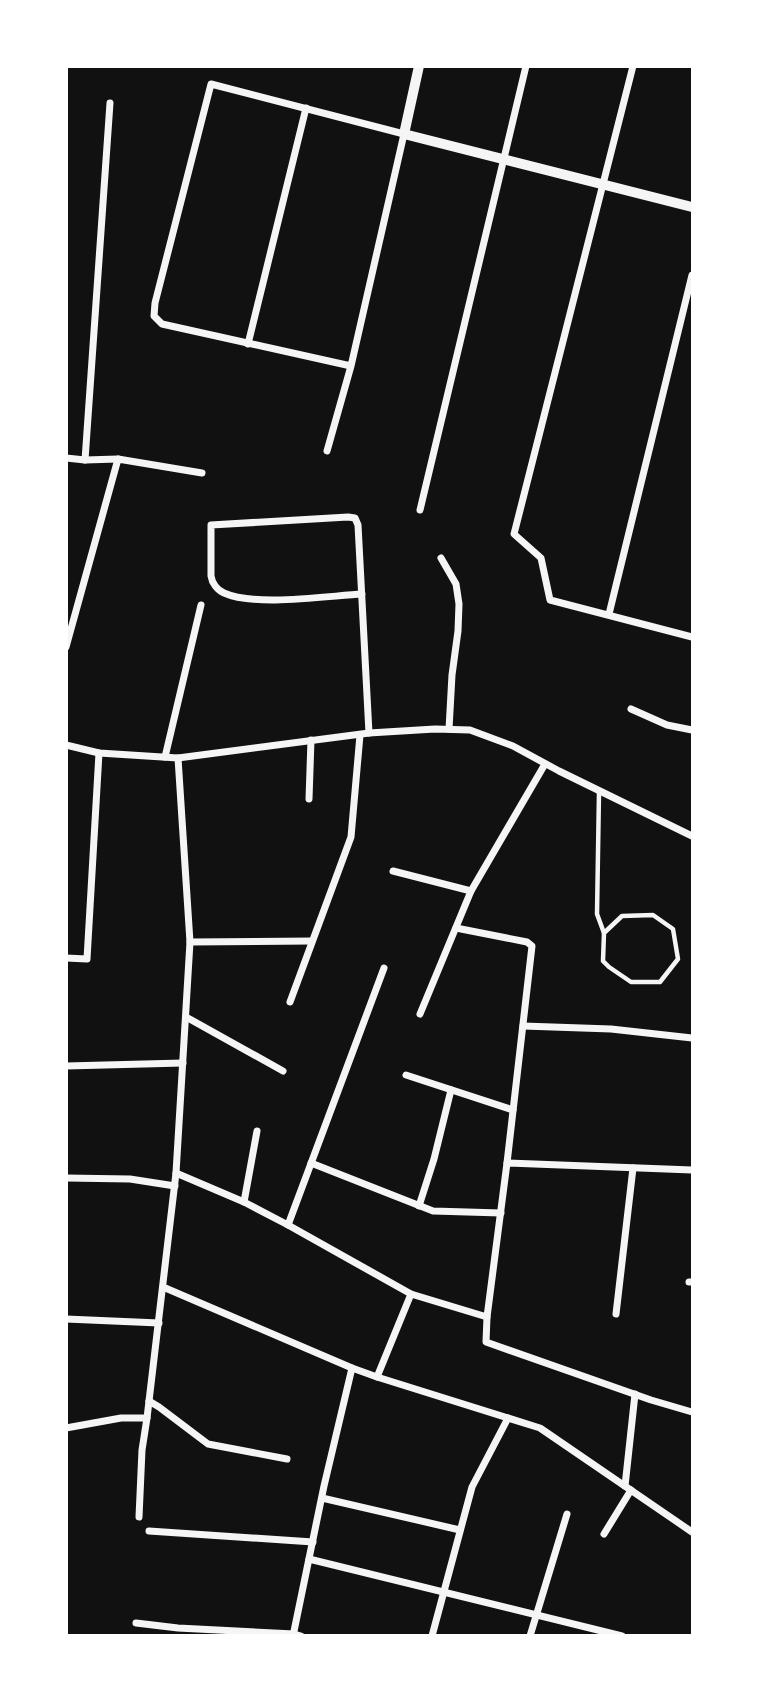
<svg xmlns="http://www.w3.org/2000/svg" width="759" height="1702" viewBox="0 0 759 1702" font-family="Karla,sans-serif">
  <rect width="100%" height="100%" fill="#111"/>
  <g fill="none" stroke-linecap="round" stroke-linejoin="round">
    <g stroke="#f5f5f5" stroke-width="4.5">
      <path d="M 599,792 L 597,914 L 604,933"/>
      <path d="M 653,915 L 673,929 L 678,959 L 660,982 L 631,982 L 609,967 L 603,961 L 604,933 L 622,916 Z"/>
    </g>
    <g stroke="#f5f5f5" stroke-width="7">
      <path d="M 633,66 L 514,534 L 541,558 L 550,600 L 692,637"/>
      <path d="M 248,344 L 306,108"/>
      <path d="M 327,451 L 351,366 L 162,324 L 154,316 L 155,303 L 211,84 L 404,134 L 351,366"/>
      <path d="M 66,458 L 85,460 L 118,459"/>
      <path d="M 85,460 L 110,103"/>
      <path d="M 420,510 L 526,66"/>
      <path d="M 441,558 L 456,584 L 459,604 L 458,631 L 452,675 L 449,729"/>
      <path d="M 362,594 C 327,596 255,607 224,593 C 217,590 212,583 211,576 L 211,525 L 348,517 L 355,518 L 358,525 L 369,733"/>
      <path d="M 609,614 L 692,275"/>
      <path d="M 66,647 L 118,459 L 202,473"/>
      <path d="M 631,709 L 667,725 L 692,730"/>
      <path d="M 66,745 L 99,753 L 178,758 L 369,733 L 435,729 L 470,730 L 513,746 L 559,771 L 692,836"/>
      <path d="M 165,757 L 201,605"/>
      <path d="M 309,799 L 311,740"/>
      <path d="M 393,871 L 471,891"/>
      <path d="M 456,928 L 527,942 L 532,946 L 507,1163"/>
      <path d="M 190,942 L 312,941"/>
      <path d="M 66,958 L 87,959 L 99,753"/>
      <path d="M 290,1002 L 351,837 L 360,735"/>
      <path d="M 420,1014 L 471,891 L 545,764"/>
      <path d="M 186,1017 L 283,1071"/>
      <path d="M 523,1026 L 611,1029 L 692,1038"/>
      <path d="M 66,1066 L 183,1063"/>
      <path d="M 406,1075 L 513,1110"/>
      <path d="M 311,1163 L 433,1211 L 501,1213"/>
      <path d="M 176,1173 L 244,1202 L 288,1225 L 411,1294"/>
      <path d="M 66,1178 L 130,1179 L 175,1186"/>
      <path d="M 244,1202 L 257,1131"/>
      <path d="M 419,1206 L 434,1159 L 451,1090"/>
      <path d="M 288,1225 L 384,968"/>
      <path d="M 689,1282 L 692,1282"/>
      <path d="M 163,1287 L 352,1368 L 324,1486 L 293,1636"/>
      <path d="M 616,1314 L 633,1168"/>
      <path d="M 487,1317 L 486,1342 L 651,1400 L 692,1412"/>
      <path d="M 66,1319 L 159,1323"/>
      <path d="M 352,1368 L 377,1377 L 411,1294 L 487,1317 L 507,1163 L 692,1170"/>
      <path d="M 377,1377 L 540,1428 L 692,1532"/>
      <path d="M 149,1401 L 159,1407 L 208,1444 L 287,1459"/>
      <path d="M 66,1428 L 121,1418 L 147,1418 L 176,1173 L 190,942 L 178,758"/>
      <path d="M 625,1486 L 635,1394"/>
      <path d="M 322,1498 L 460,1530"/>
      <path d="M 139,1517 L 142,1450 L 147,1418"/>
      <path d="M 149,1531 L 313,1542"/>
      <path d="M 604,1534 L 631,1490"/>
      <path d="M 309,1559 L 622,1636"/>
      <path d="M 136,1623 L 178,1628 L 294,1634 L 301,1636"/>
      <path d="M 432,1636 L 472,1487 L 508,1418"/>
      <path d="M 530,1636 L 567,1514"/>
    </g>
    <path stroke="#f5f5f5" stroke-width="10" d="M 419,66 L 404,134 L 692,207"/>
  </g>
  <rect width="759" height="1702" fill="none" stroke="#ffffff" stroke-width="136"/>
</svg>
